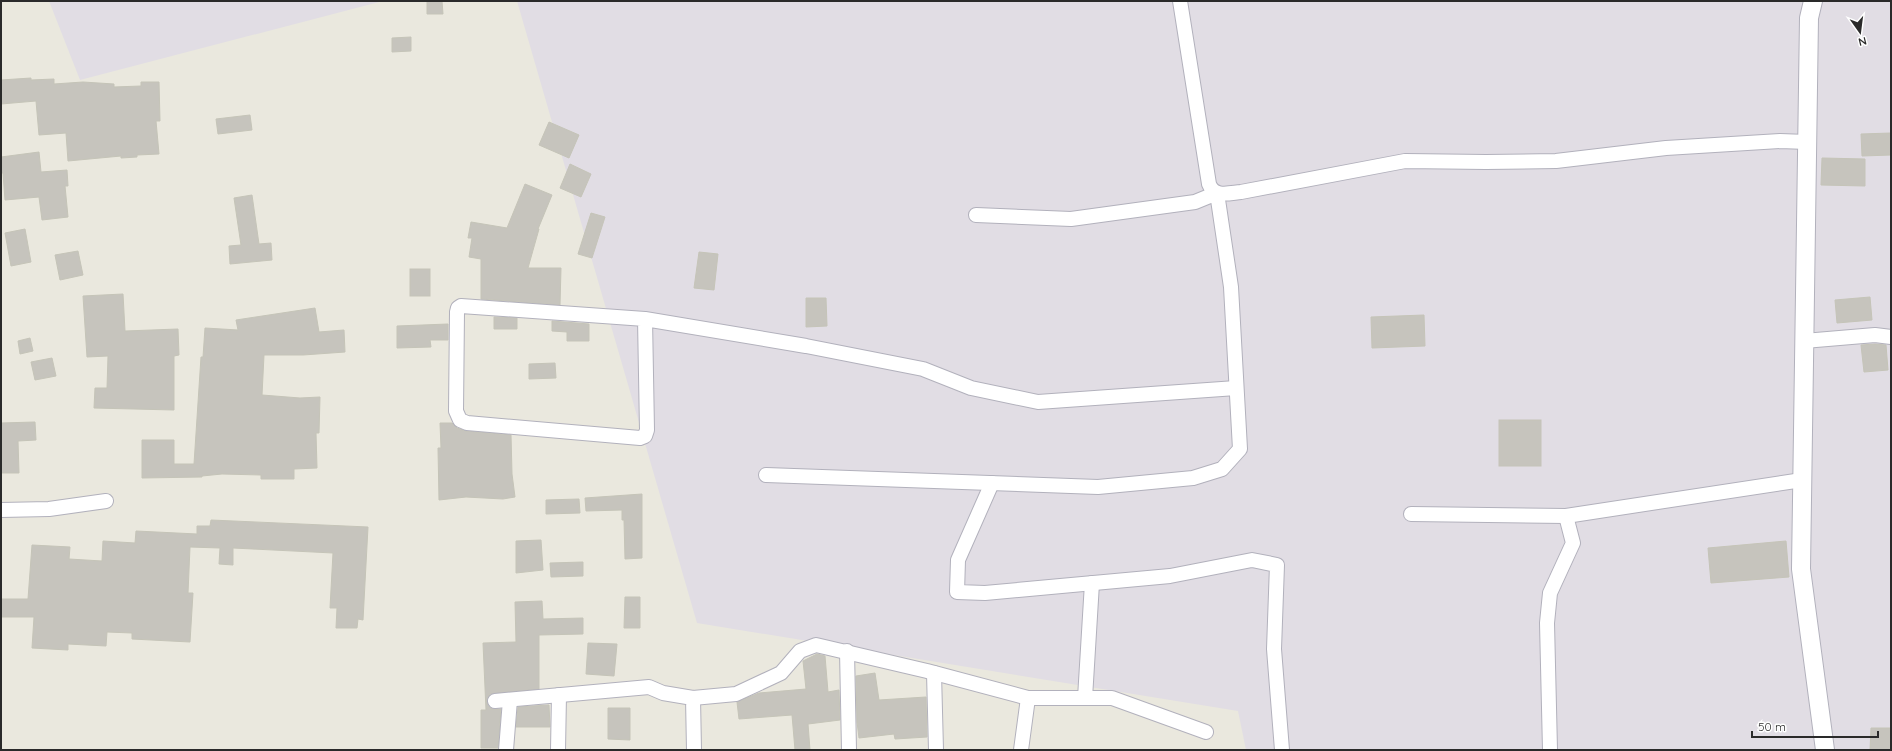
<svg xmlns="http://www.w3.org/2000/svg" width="1892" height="751" viewBox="0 0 1892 751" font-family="Quicksand,sans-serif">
  <rect width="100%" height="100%" fill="#eae8de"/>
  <g fill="#e1dde4">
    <path d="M 49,1 L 383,1 L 80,80 Z"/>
    <path d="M 517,1 L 1891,1 L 1891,750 L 1246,750 L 1238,711 L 697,623 Z"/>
  </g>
  <g fill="#c6c4bd" stroke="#c5c4b8">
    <path d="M 427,1 L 442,1 L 443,14 L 427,14 Z"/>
    <path d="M 411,37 L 411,51 L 392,52 L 392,38 Z"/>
    <path d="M 31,78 L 31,80 L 54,79 L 54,84 L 83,82 L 114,84 L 114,87 L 141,86 L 141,82 L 159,82 L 160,121 L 156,121 L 159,154 L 137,155 L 137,157 L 121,158 L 121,156 L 68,161 L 66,133 L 39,135 L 36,101 L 1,104 L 1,80 Z"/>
    <path d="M 250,115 L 252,130 L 218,134 L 216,119 Z"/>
    <path d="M 549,122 L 579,135 L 569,158 L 539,145 Z"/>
    <path d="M 1891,133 L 1891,155 L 1862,156 L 1861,134 Z"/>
    <path d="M 39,152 L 41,172 L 67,170 L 68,186 L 65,186 L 68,217 L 42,220 L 39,197 L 5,200 L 3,173 L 1,173 L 1,157 Z"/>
    <path d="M 1822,158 L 1865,159 L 1865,186 L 1821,185 Z"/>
    <path d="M 570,164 L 591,174 L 581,197 L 560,188 Z"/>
    <path d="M 525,184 L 552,195 L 538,229 L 539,229 L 528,268 L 561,268 L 560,305 L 481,299 L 481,259 L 469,257 L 472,238 L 468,238 L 471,222 L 507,228 Z"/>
    <path d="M 252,195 L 259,244 L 271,243 L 272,260 L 230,264 L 229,246 L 241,245 L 234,198 Z"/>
    <path d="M 591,213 L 605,217 L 592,258 L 578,254 Z"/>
    <path d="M 25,229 L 31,262 L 11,266 L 5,233 Z"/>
    <path d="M 78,251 L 83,275 L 60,280 L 55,255 Z"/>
    <path d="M 699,252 L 718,254 L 714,290 L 694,288 Z"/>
    <rect x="410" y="269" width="20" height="27"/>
    <path d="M 123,294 L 125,331 L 178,329 L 179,355 L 174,356 L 174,410 L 94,408 L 95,388 L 107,388 L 108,356 L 87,357 L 83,296 Z"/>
    <path d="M 1870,297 L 1872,320 L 1837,323 L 1835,300 Z"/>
    <path d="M 806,298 L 826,298 L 827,326 L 806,327 Z"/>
    <path d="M 315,308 L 319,332 L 344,330 L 345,352 L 303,355 L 264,355 L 262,395 L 300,398 L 320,397 L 319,433 L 316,433 L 317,468 L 294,469 L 294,479 L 261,479 L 261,475 L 222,474 L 202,476 L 202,477 L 142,478 L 142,440 L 174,440 L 174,464 L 194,464 L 201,357 L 203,357 L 205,328 L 238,330 L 236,320 Z"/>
    <path d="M 1424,315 L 1425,346 L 1372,348 L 1371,317 Z"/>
    <path d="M 494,317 L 517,318 L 517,329 L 494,329 Z"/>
    <path d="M 552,321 L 589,324 L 589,341 L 567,341 L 567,332 L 552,331 Z"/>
    <path d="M 448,324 L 448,340 L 430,340 L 431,347 L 397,348 L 397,326 Z"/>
    <path d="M 30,338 L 33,351 L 20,354 L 18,341 Z"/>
    <path d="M 1875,344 L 1886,345 L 1888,370 L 1864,372 L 1861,345 Z"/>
    <path d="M 52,358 L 56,376 L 35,380 L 31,362 Z"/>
    <path d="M 555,363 L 556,378 L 529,379 L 529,364 Z"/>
    <rect x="1499" y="420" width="42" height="46"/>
    <path d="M 35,422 L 36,440 L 18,441 L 19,473 L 1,473 L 1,423 Z"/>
    <path d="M 440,423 L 452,423 L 457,428 L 466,431 L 511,435 L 512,474 L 515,497 L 503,499 L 466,497 L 439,500 L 438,448 L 441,448 Z"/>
    <path d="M 642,494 L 642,558 L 625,559 L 624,520 L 622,520 L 622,510 L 586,511 L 585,498 Z"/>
    <path d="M 579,499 L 580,513 L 546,514 L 546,500 Z"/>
    <path d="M 211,520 L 368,527 L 363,620 L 358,619 L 357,628 L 336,628 L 337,608 L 330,608 L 333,553 L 233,548 L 233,565 L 219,564 L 220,548 L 190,547 L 188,593 L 193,593 L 190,642 L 132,639 L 132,633 L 107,632 L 106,646 L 68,644 L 68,650 L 32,648 L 34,617 L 1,617 L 1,599 L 28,599 L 32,545 L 70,547 L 69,559 L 102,561 L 103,541 L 135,543 L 136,531 L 197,534 L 197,526 L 210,526 Z"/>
    <path d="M 541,540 L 543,570 L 516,573 L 516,541 Z"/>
    <path d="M 1786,541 L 1789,577 L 1711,583 L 1708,548 Z"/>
    <path d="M 583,562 L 583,576 L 551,577 L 550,563 Z"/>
    <path d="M 625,597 L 640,597 L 640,628 L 624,628 Z"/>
    <path d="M 542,601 L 543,619 L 583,618 L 583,634 L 539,635 L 539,689 L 490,694 L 487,701 L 488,706 L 492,709 L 501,709 L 498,748 L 481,748 L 481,710 L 486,710 L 483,643 L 516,642 L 515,602 Z"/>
    <path d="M 588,643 L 617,644 L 614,676 L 586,674 Z"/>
    <path d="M 817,654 L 825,656 L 828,692 L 839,690 L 840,720 L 808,724 L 810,750 L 795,750 L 792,715 L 739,719 L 737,702 L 759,693 L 806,689 L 803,661 Z"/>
    <path d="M 875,673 L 879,700 L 926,697 L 927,737 L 895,739 L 894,734 L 859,738 L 857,722 L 856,676 Z"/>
    <path d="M 549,705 L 550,727 L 516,727 L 518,707 Z"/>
    <path d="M 608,708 L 630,708 L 630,740 L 608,739 Z"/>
    <path d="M 1871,728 L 1891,728 L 1891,750 L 1870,750 Z"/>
  </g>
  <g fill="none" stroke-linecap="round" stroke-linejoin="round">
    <g stroke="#b2b1bc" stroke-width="16">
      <g id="minor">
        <path d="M 1180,1 L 1209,184 C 1214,198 1229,193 1241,192 L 1405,161 L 1486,162 L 1556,161 L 1666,148 L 1780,141 L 1807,142"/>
        <path d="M 645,319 L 647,430 L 645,436 L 640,438 L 467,423 L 460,420 L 456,411 L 457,312 L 458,308 L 461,306 L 645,319 L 806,346 L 923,369 L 971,388 L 1038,402 L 1236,388"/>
        <path d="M 1804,341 L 1875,335 L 1891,337"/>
        <path d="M 766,475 L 1098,487 L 1193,478 L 1222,469 L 1240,449 L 1231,287 L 1217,193 L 1195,202 L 1071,219 L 976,215"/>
        <path d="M 992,483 L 958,560 L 957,592 L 985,593 L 1170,576 L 1252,560 L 1277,565 L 1274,649 L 1282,750"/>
        <path d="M 1,510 L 49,509 L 106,501"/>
        <path d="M 1411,514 L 1566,516 L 1802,480"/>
        <path d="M 847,651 L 849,750"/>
        <path d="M 934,673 L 936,750"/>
        <path d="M 693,698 L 736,694 L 781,673 L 800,651 L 816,645 L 927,671 L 1028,698"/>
        <path d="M 1085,698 L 1092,583"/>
        <path d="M 495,701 L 649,687 L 663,693 L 693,698 L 694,750"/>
        <path d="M 506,750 L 510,700"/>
        <path d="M 558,750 L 559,695"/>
        <path d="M 1021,750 L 1028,698 L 1112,698 L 1206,732"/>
        <path d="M 1550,750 L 1547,623 L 1550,593 L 1573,543 L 1566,516"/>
      </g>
    </g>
    <g stroke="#b2b1bc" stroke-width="20">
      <path id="tertiary" d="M 1813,1 L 1809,18 L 1801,569 L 1825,750"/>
    </g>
    <use href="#minor" stroke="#fff" stroke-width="14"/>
    <use href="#tertiary" stroke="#fff" stroke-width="18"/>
  </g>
  <rect width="1892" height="751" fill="none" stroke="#2a2a2a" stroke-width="4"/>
  <g transform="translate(1860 32) rotate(166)" stroke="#ffffff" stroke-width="3" paint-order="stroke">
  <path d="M0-3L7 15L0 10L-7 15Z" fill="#2a2a2a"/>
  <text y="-6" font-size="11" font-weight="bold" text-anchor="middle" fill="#2a2a2a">N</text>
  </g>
  <path d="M1752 731v6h126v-6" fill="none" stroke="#2a2a2a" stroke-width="2"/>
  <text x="1758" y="731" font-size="12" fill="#2a2a2a" stroke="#ffffff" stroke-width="3" paint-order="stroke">50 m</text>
</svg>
